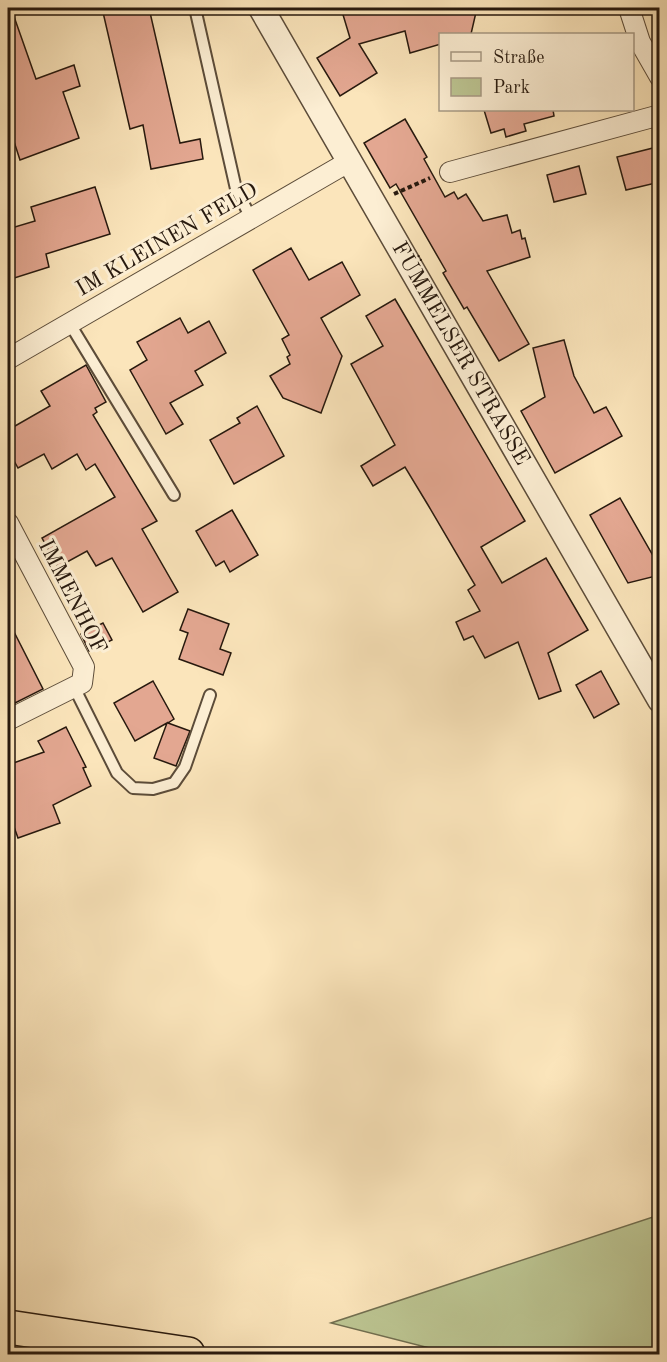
<svg xmlns="http://www.w3.org/2000/svg" width="667" height="1362" viewBox="0 0 667 1362" font-family="'Old Standard TT',serif">
  <rect width="100%" height="100%" fill="#fbe5bb"/>
  <filter id="stains"><feTurbulence type="fractalNoise" baseFrequency=".00333" numOctaves="4"/><feColorMatrix values="0 0 0 0 .2 0 0 0 0 .09 0 0 0 0 .02 0 0 0 .5 -.17"/></filter>
  <radialGradient id="worn" r=".72"><stop offset=".6" stop-color="#630" stop-opacity="0"/><stop offset="1" stop-color="#630" stop-opacity=".3"/></radialGradient>
  <path fill="#bcc592" stroke="#726f50" stroke-width="1.5" d="M 659,1215 L 659,1354 L 453,1354 L 331,1323 Z"/>
  <g fill="#e3a791" stroke="#27190e" stroke-width="1.5">
    <path d="M 8,8 L 11,8 L 36,79 L 74,65 L 80,86 L 63,92 L 79,138 L 20,160 L 8,123 Z"/>
    <path d="M 102,8 L 149,8 L 180,143 L 200,139 L 203,159 L 151,169 L 143,125 L 130,129 Z"/>
    <path d="M 341,8 L 477,8 L 471,34 L 441,34 L 441,44 L 410,53 L 405,31 L 359,44 L 377,73 L 340,96 L 317,58 L 350,38 Z"/>
    <path d="M 484,110 L 553,110 L 554,116 L 524,124 L 526,131 L 506,137 L 504,129 L 491,133 Z"/>
    <path d="M 405,119 L 427,157 L 424,159 L 445,197 L 454,192 L 458,199 L 466,194 L 483,221 L 507,215 L 512,233 L 520,230 L 522,239 L 525,238 L 530,257 L 487,271 L 529,344 L 499,361 L 467,307 L 464,309 L 443,273 L 446,271 L 396,184 L 390,188 L 364,143 Z"/>
    <path d="M 657,147 L 660,158 L 660,182 L 626,190 L 617,157 Z"/>
    <path d="M 579,166 L 586,194 L 554,202 L 547,175 Z"/>
    <path d="M 95,187 L 110,234 L 46,254 L 49,267 L 8,280 L 8,229 L 35,221 L 31,207 Z"/>
    <path d="M 291,248 L 309,280 L 342,262 L 360,295 L 321,318 L 342,356 L 321,413 L 283,398 L 270,376 L 290,364 L 287,357 L 290,355 L 282,339 L 289,335 L 253,270 Z"/>
    <path d="M 395,299 L 525,521 L 481,547 L 502,583 L 546,558 L 588,630 L 548,653 L 561,691 L 539,699 L 518,642 L 485,658 L 473,636 L 464,640 L 456,622 L 480,611 L 468,590 L 475,585 L 428,505 L 405,467 L 373,486 L 361,466 L 395,445 L 351,364 L 383,346 L 366,316 Z"/>
    <path d="M 180,318 L 188,333 L 209,321 L 226,353 L 195,371 L 203,385 L 170,403 L 183,424 L 166,434 L 130,370 L 147,360 L 137,342 Z"/>
    <path d="M 564,340 L 574,376 L 594,413 L 606,407 L 622,436 L 555,473 L 521,411 L 545,397 L 533,348 Z"/>
    <path d="M 86,365 L 106,402 L 95,408 L 97,412 L 93,415 L 157,521 L 142,529 L 178,592 L 143,612 L 112,558 L 96,566 L 87,551 L 58,567 L 42,538 L 115,497 L 95,464 L 86,470 L 77,454 L 52,469 L 44,454 L 18,468 L 8,450 L 8,430 L 50,406 L 41,391 Z"/>
    <path d="M 257,406 L 284,456 L 234,484 L 210,440 L 240,423 L 237,418 Z"/>
    <path d="M 620,498 L 660,568 L 660,575 L 628,583 L 590,515 Z"/>
    <path d="M 232,510 L 258,555 L 230,572 L 224,561 L 216,566 L 196,531 Z"/>
    <path d="M 188,609 L 229,624 L 220,649 L 231,653 L 223,675 L 179,659 L 188,633 L 180,630 Z"/>
    <path d="M 8,620 L 43,689 L 15,703 L 11,695 L 8,695 Z"/>
    <path d="M 103,623 L 112,640 L 89,651 L 81,634 Z"/>
    <path d="M 601,671 L 619,704 L 594,718 L 576,685 Z"/>
    <path d="M 153,681 L 174,719 L 168,723 L 190,731 L 176,766 L 154,758 L 167,723 L 135,741 L 114,703 Z"/>
    <path d="M 66,727 L 86,767 L 83,768 L 91,786 L 53,805 L 60,823 L 18,838 L 8,810 L 8,765 L 44,752 L 38,741 Z"/>
  </g>
  <g fill="none" stroke-linecap="round" stroke-linejoin="round">
    <g stroke="#5c4c39" stroke-width="14">
      <g id="service">
        <path d="M 195,8 L 236,189 L 251,218"/>
        <path d="M 70,324 L 174,495"/>
        <path d="M 74,687 L 117,773 L 133,788 L 153,789 L 174,783 L 185,767 L 210,695"/>
      </g>
    </g>
    <g stroke="#5c4c39" stroke-width="22">
      <g id="minor">
        <path d="M 629,8 L 640,42 L 660,77"/>
        <path d="M 450,172 L 660,115"/>
        <path d="M 8,359 L 350,161"/>
        <path d="M 8,523 L 84,667 L 82,683 L 8,720"/>
      </g>
    </g>
    <g stroke="#5c4c39" stroke-width="27">
      <g id="tertiary">
        <path id="s1" d="M 261,8 L 660,700"/>
      </g>
    </g>
    <g stroke="#27190e" stroke-width="36">
      <path id="motorway" d="M 8,1327 L 188,1354"/>
    </g>
    <path stroke="#27190e" stroke-width="4" stroke-dasharray="4.5 3" stroke-linecap="butt" d="M 394,194 L 430,178"/>
    <use href="#service" stroke="#fceed3" stroke-width="10"/>
    <use href="#minor" stroke="#fceed3" stroke-width="20"/>
    <use href="#tertiary" stroke="#fceed3" stroke-width="24"/>
    <use href="#motorway" stroke="#fbe5bb" stroke-width="33"/>
  </g>
  <g text-anchor="middle" dominant-baseline="central" stroke-width="6" stroke-linejoin="round" paint-order="stroke">
    <g font-size="22" fill="#27190e" stroke="#fceed3">
      <text transform="translate(167 240) rotate(-30)">IM KLEINEN FELD</text>
      <text stroke="none"><textPath href="#s1" startOffset="399">FÜMMELSER STRASSE</textPath></text>
      <text transform="translate(72 597) rotate(63)">IMMENHOF</text>
    </g>
  </g>
  <rect width="667" height="1362" fill="none" stroke="#fbe5bb" stroke-width="30"/>
  <rect x="9" y="9" width="649" height="1344" fill="none" stroke="#27190e" stroke-width="3"/>
  <rect x="15" y="15" width="637" height="1332" fill="none" stroke="#27190e" stroke-width="1.5"/>
  <rect x="439" y="33" width="195" height="78" fill="#fceed3" stroke="#a79984" stroke-width="1.5"/>
  <rect x="451" y="52" width="30" height="9" fill="#fceed3" stroke="#a79984" stroke-width="1.5"/>
  <text x="493" y="63" font-size="18" fill="#27190e">Straße</text>
  <rect x="451" y="78" width="30" height="18" fill="#bcc592" stroke="#a79984" stroke-width="1.5"/>
  <text x="493" y="93" font-size="18" fill="#27190e">Park</text>
  <rect width="100%" height="100%" filter="url(#stains)"/>
  <rect width="100%" height="100%" fill="url(#worn)"/>
</svg>
